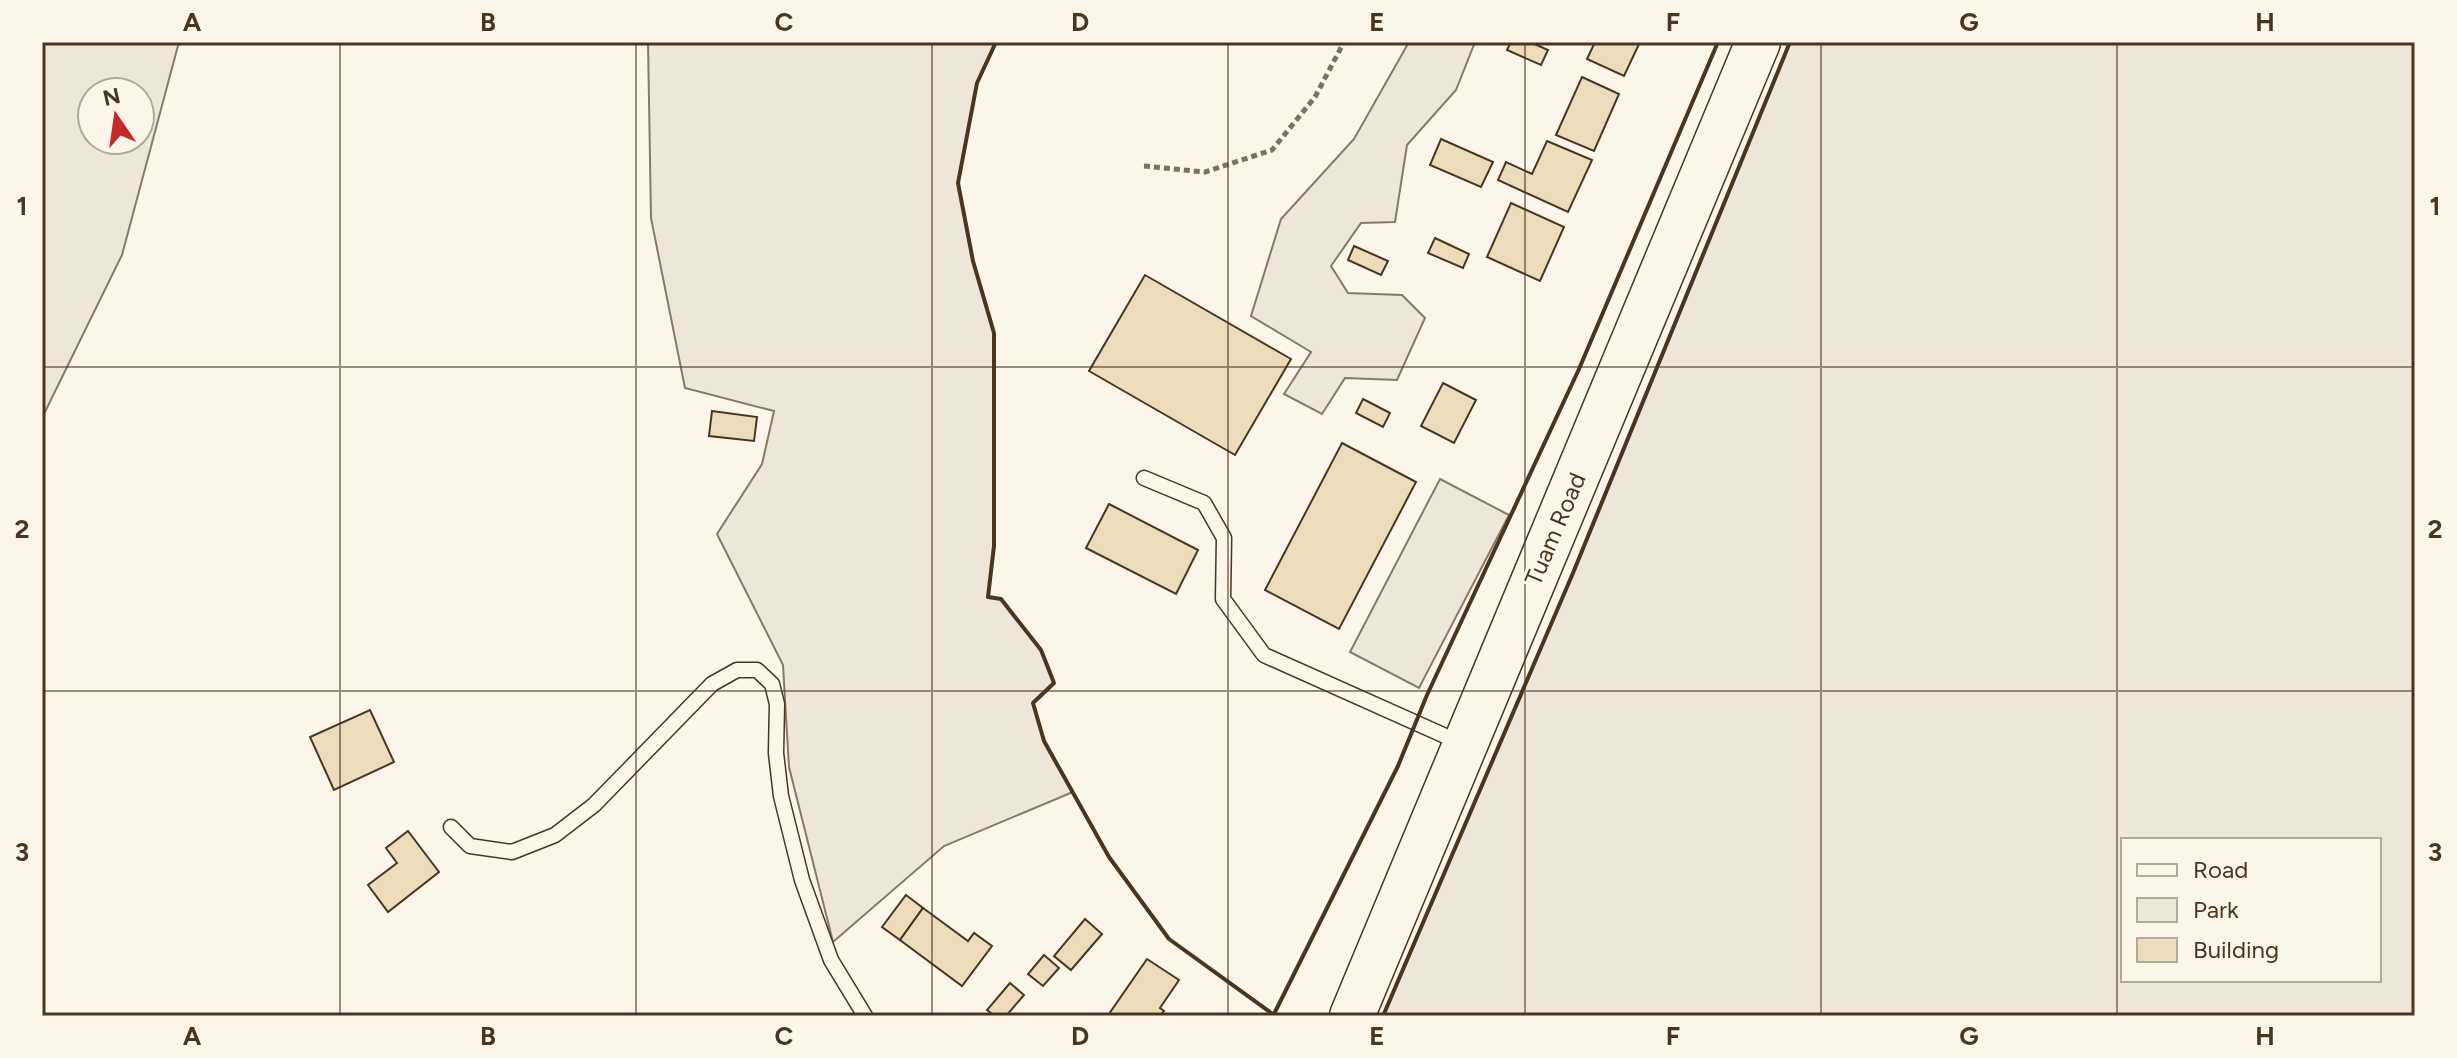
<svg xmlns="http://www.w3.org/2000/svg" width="2457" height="1058" viewBox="0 0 2457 1058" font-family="Figtree,sans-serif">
  <rect width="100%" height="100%" fill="#fbf6e9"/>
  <g fill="#ede6d9" stroke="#887966" stroke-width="2" fill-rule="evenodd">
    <path d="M 42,42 L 179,42 L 122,255 L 42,418 ZM 92,92 L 140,92 L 140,140 L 92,140 Z"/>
    <path d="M 648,42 L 996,42 L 977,83 L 958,183 L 973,261 L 994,333 L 994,546 L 988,596 L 1001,599 L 1041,650 L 1054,683 L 1033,703 L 1044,741 L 1073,792 L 944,846 L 833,942 L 789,767 L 783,665 L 717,534 L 762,464 L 774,411 L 685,388 L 651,218 Z"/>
    <path d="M 1409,42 L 1475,42 L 1456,90 L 1407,145 L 1395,222 L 1361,223 L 1331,266 L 1348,293 L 1402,295 L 1425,318 L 1397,380 L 1345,378 L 1322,414 L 1284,394 L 1311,352 L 1251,316 L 1281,219 L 1354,139 Z"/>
    <path d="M 1790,42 L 2415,42 L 2415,1016 L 1383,1016 L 1573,573 ZM 2123,840 L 2379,840 L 2379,980 L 2123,980 Z"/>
  </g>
  <path fill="#ede7d9" stroke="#887966" stroke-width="2" d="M 1440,479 L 1509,515 L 1419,688 L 1350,652 Z"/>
  <g fill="#ecdcbc" stroke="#4a3520" stroke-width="2">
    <path d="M 1511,42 L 1530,42 L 1548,50 L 1541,65 L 1507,50 Z"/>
    <path d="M 1595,42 L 1640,42 L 1624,76 L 1587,59 Z"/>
    <path d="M 1582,77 L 1619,94 L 1594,151 L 1556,135 Z"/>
    <path d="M 1441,139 L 1493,162 L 1481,187 L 1430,165 Z"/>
    <path d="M 1547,141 L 1592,160 L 1568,212 L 1498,180 L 1506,162 L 1532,174 Z"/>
    <path d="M 1511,203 L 1564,227 L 1540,281 L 1487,257 Z"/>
    <path d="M 1435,238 L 1469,254 L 1463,268 L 1428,253 Z"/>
    <path d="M 1354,246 L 1388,261 L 1381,275 L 1348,260 Z"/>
    <path d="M 1145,275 L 1291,359 L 1235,455 L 1089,371 Z"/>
    <path d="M 1443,383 L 1476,400 L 1454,443 L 1421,426 Z"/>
    <path d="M 1363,399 L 1390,413 L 1383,427 L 1356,413 Z"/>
    <path d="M 712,411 L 757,417 L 754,441 L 709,436 Z"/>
    <path d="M 1342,443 L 1416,482 L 1339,629 L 1265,590 Z"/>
    <path d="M 1109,504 L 1198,550 L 1176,594 L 1086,548 Z"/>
    <path d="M 370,710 L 394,762 L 334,790 L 310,737 Z"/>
    <path d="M 408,831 L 439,872 L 388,912 L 368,885 L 397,863 L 386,848 Z"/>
    <path d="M 906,895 L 923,908 L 900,940 L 882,927 Z"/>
    <path d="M 923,908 L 968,941 L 974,933 L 992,946 L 962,986 L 900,940 Z"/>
    <path d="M 1085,919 L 1102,934 L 1071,970 L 1054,956 Z"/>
    <path d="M 1044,955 L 1059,968 L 1043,986 L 1028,974 Z"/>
    <path d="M 1147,959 L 1179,980 L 1160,1008 L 1164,1011 L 1160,1016 L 1111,1016 L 1109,1014 Z"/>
    <path d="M 1010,983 L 1024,995 L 1006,1016 L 995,1016 L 987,1010 Z"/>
  </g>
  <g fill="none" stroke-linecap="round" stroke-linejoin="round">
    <g stroke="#4a3520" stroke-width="17">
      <g id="service">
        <path d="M 1144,478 L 1204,503 L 1224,538 L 1223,599 L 1264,655 L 1461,743"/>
        <path d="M 451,827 L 470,846 L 512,852 L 555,835 L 594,805 L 712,684 L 737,670 L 757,670 L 772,684 L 777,704 L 776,753 L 781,796 L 802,880 L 831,960 L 865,1016"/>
      </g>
    </g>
    <g stroke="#4a3520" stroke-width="47">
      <path id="primary" d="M 1352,1016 L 1758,42"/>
    </g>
    <path stroke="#7f6f5c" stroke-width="5" stroke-dasharray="6 4" stroke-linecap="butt" d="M 1144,166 L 1205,172 L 1272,150 L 1315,97 L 1344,42"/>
    <use href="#service" stroke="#fbf6e9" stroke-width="14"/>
    <use href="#primary" stroke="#fbf6e9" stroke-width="44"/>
    <g stroke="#4a3520" stroke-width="4">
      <path d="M 996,42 L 977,83 L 958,183 L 973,261 L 994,333 L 994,546 L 988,597 L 1001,599 L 1041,650 L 1054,683 L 1033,703 L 1044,741 L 1109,857 L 1169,939 L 1274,1015"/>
      <path d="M 1273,1016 L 1398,766 L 1427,695 L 1579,369 L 1718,42"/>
      <path d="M 1383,1016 L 1573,573 L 1790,42"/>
    </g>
  </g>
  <path fill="none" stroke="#4a3520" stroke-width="2" stroke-opacity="0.55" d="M 340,42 L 340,1016M 636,42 L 636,1016M 932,42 L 932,1016M 1228,42 L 1228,1016M 1525,42 L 1525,1016M 1821,42 L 1821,1016M 2117,42 L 2117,1016M 42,367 L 2415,367M 42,691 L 2415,691"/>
  <g text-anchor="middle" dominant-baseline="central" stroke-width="6" stroke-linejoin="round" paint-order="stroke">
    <g font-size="24" fill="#4a3520" stroke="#fbf6e9">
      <text transform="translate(1555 529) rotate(-67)">Tuam Road</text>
    </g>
  </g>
  <rect width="2457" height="1058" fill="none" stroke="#fbf6e9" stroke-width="88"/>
  <rect x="2121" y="838" width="260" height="144" fill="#fbf6e9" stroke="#b4a999" stroke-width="2"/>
  <rect x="2137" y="864" width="40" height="12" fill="#fbf6e9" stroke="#b4a999" stroke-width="2"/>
  <text x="2193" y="878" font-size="24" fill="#4a3520">Road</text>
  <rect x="2137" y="898" width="40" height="24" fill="#ede6d9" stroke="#b4a999" stroke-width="2"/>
  <text x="2193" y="918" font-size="24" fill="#4a3520">Park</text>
  <rect x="2137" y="938" width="40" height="24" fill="#ecdcbc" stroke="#b4a999" stroke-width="2"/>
  <text x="2193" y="958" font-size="24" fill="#4a3520">Building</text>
  <g transform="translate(116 116) rotate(347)"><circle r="38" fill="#fbf6e9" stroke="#b4a999" stroke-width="2"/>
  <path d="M0-6L14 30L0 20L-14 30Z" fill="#c62828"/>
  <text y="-12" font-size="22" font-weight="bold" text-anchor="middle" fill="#4a3520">N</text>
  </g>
  <rect x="44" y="44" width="2369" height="970" fill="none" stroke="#4a3520" stroke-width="3"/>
  <g font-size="26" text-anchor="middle" font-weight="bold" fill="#4a3520">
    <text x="192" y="31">A</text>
    <text x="488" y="31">B</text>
    <text x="784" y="31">C</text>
    <text x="1080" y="31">D</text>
    <text x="1377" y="31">E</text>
    <text x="1673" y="31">F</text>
    <text x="1969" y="31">G</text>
    <text x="2265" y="31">H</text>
    <text x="22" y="215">1</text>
    <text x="2435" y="215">1</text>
    <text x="22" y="538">2</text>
    <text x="2435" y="538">2</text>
    <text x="22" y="861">3</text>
    <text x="2435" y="861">3</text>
    <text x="192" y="1045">A</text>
    <text x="488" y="1045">B</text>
    <text x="784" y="1045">C</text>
    <text x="1080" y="1045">D</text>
    <text x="1377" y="1045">E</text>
    <text x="1673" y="1045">F</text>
    <text x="1969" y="1045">G</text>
    <text x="2265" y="1045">H</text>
  </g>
</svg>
